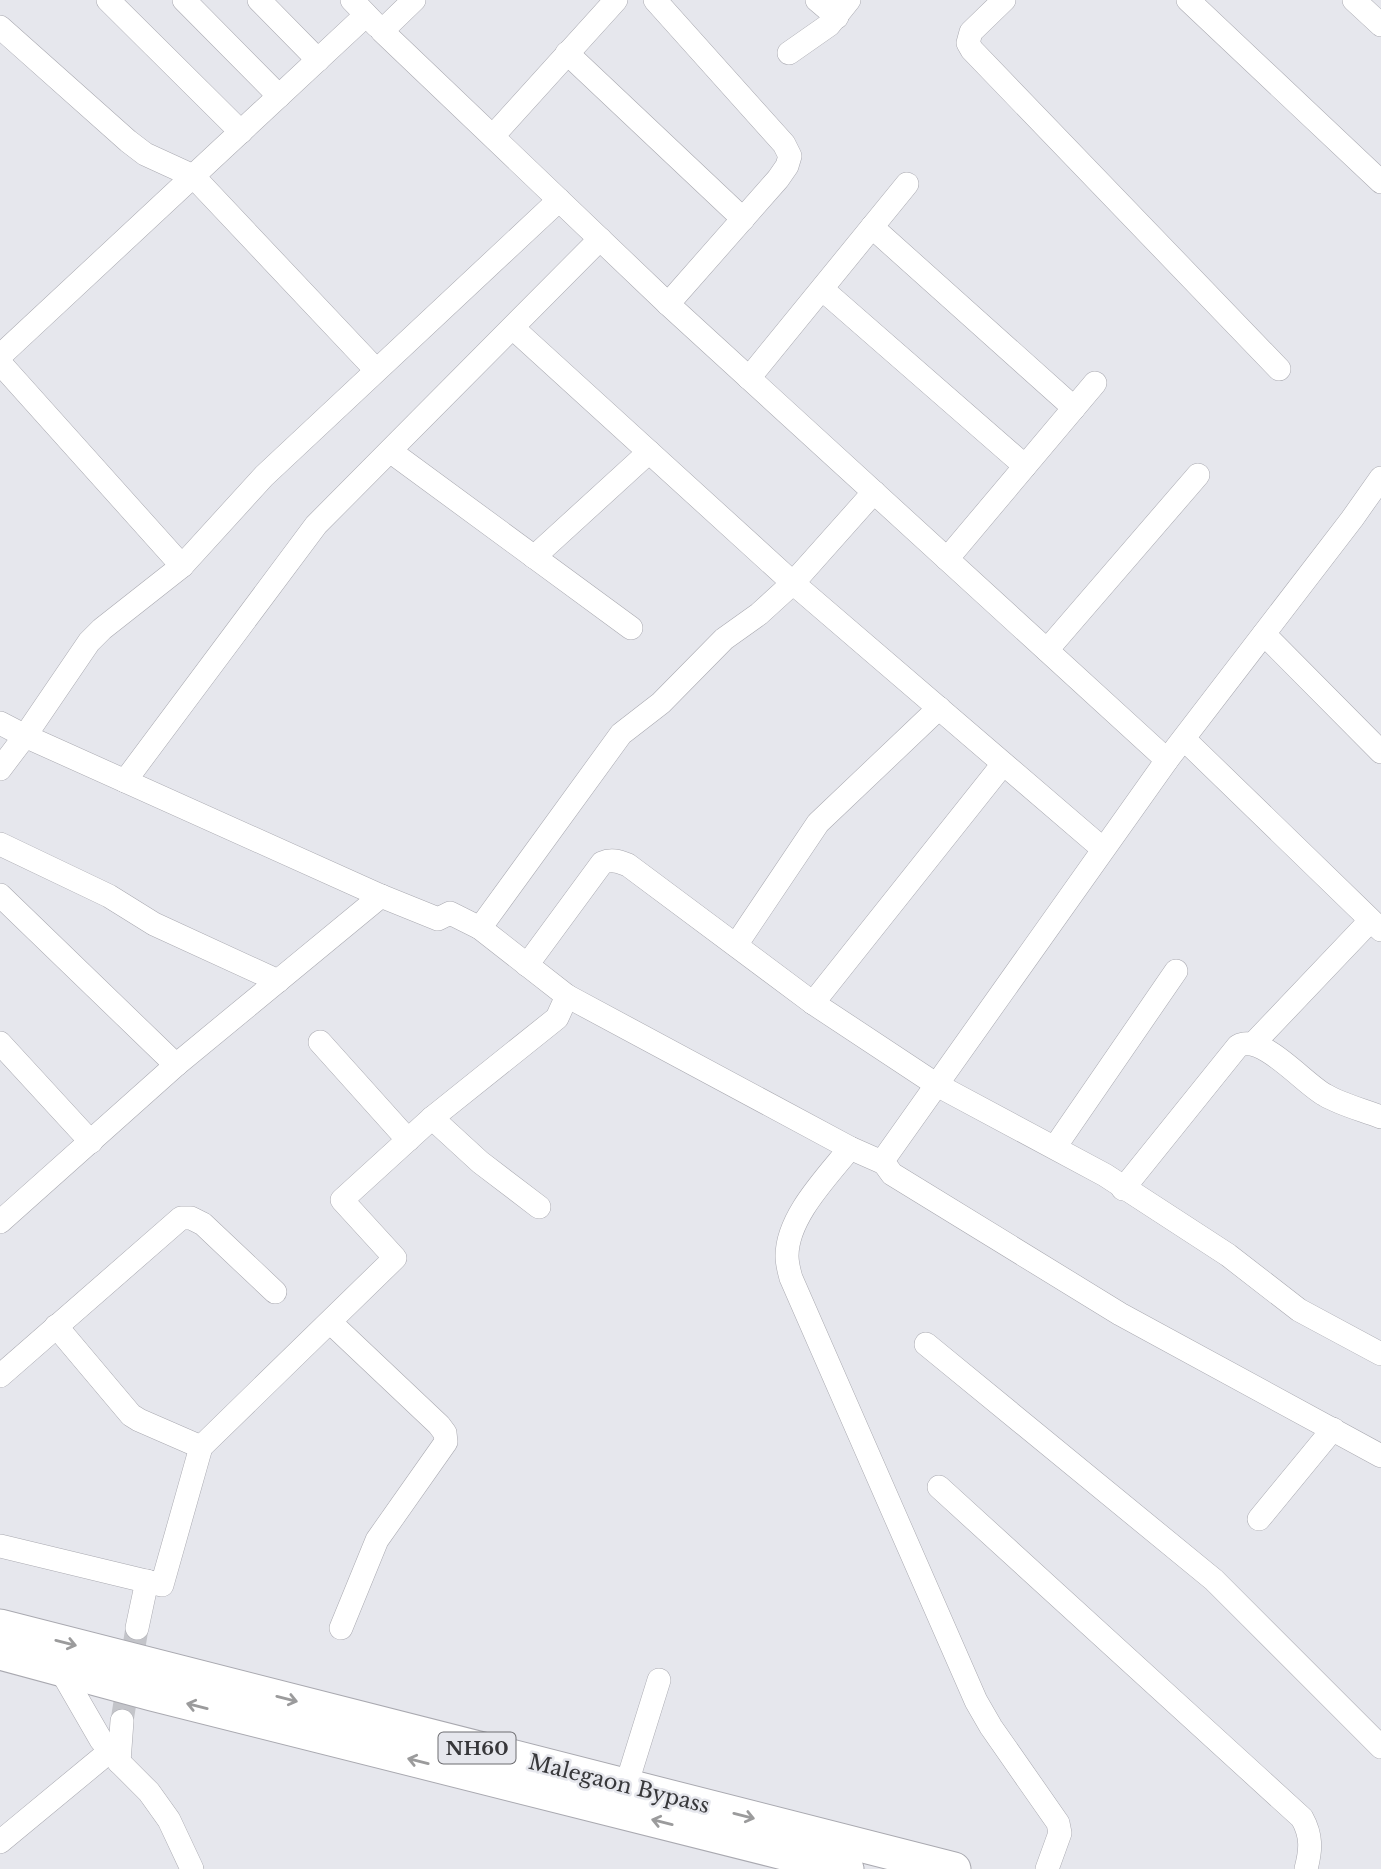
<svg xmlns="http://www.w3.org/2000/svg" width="1381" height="1869" viewBox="0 0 1381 1869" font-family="'Libre Baskerville',serif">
  <rect width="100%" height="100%" fill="#e6e7ed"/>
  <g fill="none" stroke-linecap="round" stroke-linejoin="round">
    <path stroke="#c3c4c9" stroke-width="23" stroke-dasharray="23 11" stroke-linecap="butt" d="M 122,1721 L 137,1628"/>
    <g stroke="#a9a9b0" stroke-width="24">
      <g id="minor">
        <path d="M 108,0 L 241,132"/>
        <path d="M 184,0 L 279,96"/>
        <path d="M 259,0 L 318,60"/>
        <path d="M 352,0 L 377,26"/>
        <path d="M 414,0 L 382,31 L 668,304 L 1167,760"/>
        <path d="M 655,0 L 784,144 L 790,156 L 787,166 L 778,179 L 668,304"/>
        <path d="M 817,0 L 837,17"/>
        <path d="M 1004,0 L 971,32 L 968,43 L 972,50 L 1279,369"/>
        <path d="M 1188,0 L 1381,182"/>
        <path d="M 1354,0 L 1381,25"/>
        <path d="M 0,27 L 128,141 L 145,154 L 193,176 L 376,370"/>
        <path d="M 567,53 L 743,219"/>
        <path d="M 789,53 L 829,25 L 849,0"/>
        <path d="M 493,136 L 616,0"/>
        <path d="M 872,227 L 1074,408"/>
        <path d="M 822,289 L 1025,466"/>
        <path d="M 513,328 L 793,583 L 1103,849"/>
        <path d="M 0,356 L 366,15"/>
        <path d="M 0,363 L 182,566"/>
        <path d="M 749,378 L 907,184"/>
        <path d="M 390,451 L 631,628"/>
        <path d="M 1381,478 L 1352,519 L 1167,760 L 884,1159 L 884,1163 L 892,1174 L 1120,1314 L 1381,1456"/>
        <path d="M 534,557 L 649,452"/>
        <path d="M 947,559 L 1095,383"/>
        <path d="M 1264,634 L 1381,752"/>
        <path d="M 1047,650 L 1198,475"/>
        <path d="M 0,723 L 25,736 L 89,642 L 102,629 L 182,566 L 264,476 L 559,200"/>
        <path d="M 1184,739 L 1381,930"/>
        <path d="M 0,769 L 25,736 L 381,896 L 438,919 L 450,913 L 480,928 L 567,996 L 557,1018 L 432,1118 L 342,1200 L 395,1258 L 201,1447 L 162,1585 L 0,1546"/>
        <path d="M 125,781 L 316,525 L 600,239"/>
        <path d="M 0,844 L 109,896 L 154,924 L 278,981"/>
        <path d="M 0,895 L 176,1065 L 0,1222"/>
        <path d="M 480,928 L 621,734 L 661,703 L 724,639 L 759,614 L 793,583 L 874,492"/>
        <path d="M 736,945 L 818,823 L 939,708"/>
        <path d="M 527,965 L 602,863 C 611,859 618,861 628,865 L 813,1003 L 937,1085 L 1105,1175 L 1228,1255 L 1299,1310 L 1381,1354"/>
        <path d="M 567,996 L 850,1148 L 884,1163"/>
        <path d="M 813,1003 L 1003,764"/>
        <path d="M 320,1042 L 408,1140"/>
        <path d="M 0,1043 L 91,1142"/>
        <path d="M 1254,1043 L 1370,921"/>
        <path d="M 176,1065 L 381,896"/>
        <path d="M 432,1118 L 480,1162 L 539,1207"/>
        <path d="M 1055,1147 L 1176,971"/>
        <path d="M 850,1148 C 827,1177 787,1217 787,1256 C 787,1263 789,1271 791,1278 L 976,1701 L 991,1727 L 1058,1823 L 1060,1833 L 1047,1869"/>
        <path d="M 1123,1189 L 1238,1046 C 1262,1033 1303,1083 1325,1095 C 1342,1105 1363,1110 1381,1117"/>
        <path d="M 330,1322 L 439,1425 L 445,1433 L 446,1442 L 377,1540 L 341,1628"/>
        <path d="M 56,1326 L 131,1415 L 139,1420 L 201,1447"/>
        <path d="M 926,1344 L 1214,1580 L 1381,1747"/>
        <path d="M 0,1376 L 181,1218 L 191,1218 L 203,1224 L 275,1292"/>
        <path d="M 939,1487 L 1302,1818 C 1312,1836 1311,1850 1306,1869"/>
        <path d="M 1259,1519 L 1333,1429"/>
        <path d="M 137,1628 L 147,1581"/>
        <path d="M 60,1669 L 101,1740 L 119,1762 L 149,1792 L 169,1820 L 192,1869"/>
        <path d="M 119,1762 L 122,1721"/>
        <path d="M 626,1786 L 659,1680"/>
        <path d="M 0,1842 L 110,1751"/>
      </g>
    </g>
    <g stroke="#a9a9b0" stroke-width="35">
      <g id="highway">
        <path d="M 0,1626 L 954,1869"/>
        <path d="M 0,1653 L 152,1694 L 847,1869"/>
      </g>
    </g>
    <use href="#minor" stroke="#fff" stroke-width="23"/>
    <use href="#highway" stroke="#fff" stroke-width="33"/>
  </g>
  <defs><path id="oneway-shaft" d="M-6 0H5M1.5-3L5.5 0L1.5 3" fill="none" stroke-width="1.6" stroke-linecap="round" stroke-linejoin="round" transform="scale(1.75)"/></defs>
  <g stroke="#9b9b9c">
    <use href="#oneway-shaft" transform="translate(66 1643) rotate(14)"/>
    <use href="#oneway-shaft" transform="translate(287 1699) rotate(14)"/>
    <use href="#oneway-shaft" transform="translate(197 1706) rotate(-166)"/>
    <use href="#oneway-shaft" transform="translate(418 1761) rotate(-166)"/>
    <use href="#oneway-shaft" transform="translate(744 1816) rotate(14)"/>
    <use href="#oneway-shaft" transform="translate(662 1822) rotate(-166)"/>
  </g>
  <g text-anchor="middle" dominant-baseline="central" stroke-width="5" stroke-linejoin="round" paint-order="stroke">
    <rect fill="#e6e7ed" stroke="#6c6c70" stroke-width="2" x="438.5" y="1732.5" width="77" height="31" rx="5"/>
    <g font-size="19" font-weight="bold" fill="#37373a">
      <text x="477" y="1748">NH60</text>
    </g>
    <g font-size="21" fill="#37373a" stroke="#e6e7ed">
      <text transform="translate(619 1784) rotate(14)">Malegaon Bypass</text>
    </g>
  </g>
</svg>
